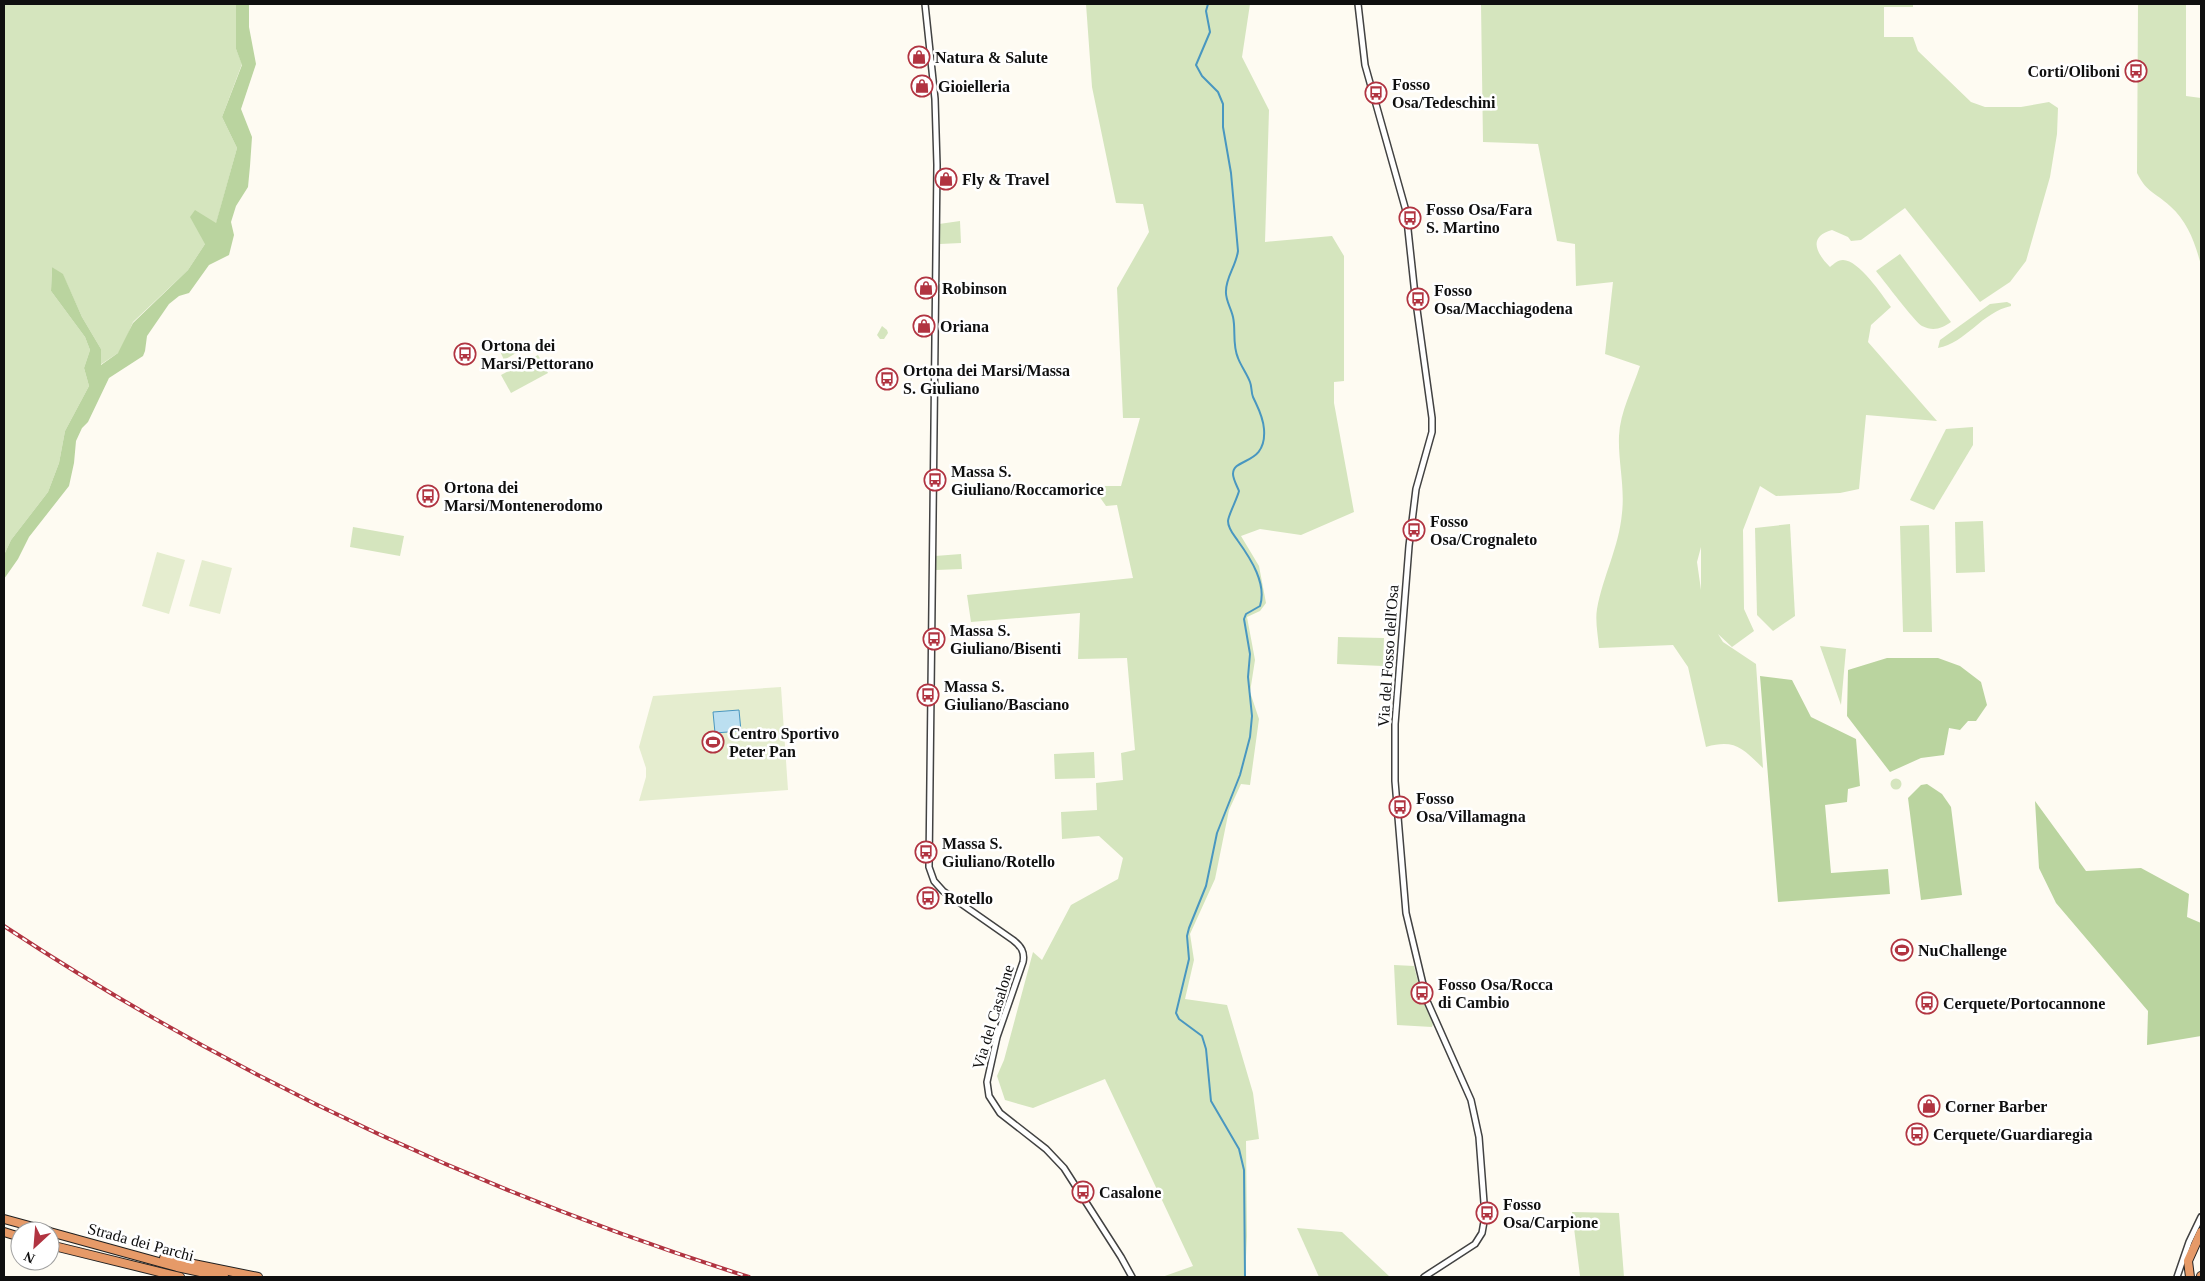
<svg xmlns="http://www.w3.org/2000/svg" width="2205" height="1281" viewBox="0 0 2205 1281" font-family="Georgia,serif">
  <rect width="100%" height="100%" fill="#fefbf2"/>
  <g fill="#d5e5be" fill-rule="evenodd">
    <path d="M 4,4 L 236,4 L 236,49 L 242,64 L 222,117 L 237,148 L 216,224 L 205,244 L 188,270 L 133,322 L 121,351 L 100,365 L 101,349 L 82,317 L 63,275 L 52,267 L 51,291 L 85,337 L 90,350 L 84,368 L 89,386 L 65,431 L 59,463 L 48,492 L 11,540 L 4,555 Z"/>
    <path d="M 1086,4 L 1250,4 L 1242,57 L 1269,110 L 1265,242 L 1332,236 L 1344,256 L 1344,381 L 1334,382 L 1334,403 L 1354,512 L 1301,535 L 1260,529 L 1241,536 L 1259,566 L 1266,603 L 1260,611 L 1247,617 L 1255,660 L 1250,692 L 1259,719 L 1250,785 L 1241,784 L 1229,810 L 1215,879 L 1190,934 L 1194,960 L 1185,999 L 1227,1005 L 1253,1093 L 1259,1139 L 1246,1141 L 1247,1236 L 1245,1277 L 1162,1277 L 1193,1266 L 1105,1079 L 1033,1108 L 1005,1100 L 997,1076 L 1004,1060 L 1033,952 L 1042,960 L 1071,905 L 1118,879 L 1123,858 L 1099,836 L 1062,839 L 1061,812 L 1097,810 L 1096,783 L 1123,780 L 1121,753 L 1135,750 L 1127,658 L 1078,659 L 1080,613 L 971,622 L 967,595 L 1133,578 L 1117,505 L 1106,506 L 1092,486 L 1121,486 L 1140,418 L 1123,418 L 1117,288 L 1149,232 L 1143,204 L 1116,203 L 1092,87 Z"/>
    <path d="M 1481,4 L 1913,4 L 1913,7 L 1884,7 L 1884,37 L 1913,37 L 1918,51 L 1971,102 L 1985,107 L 2021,107 L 2049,102 L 2058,108 L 2057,134 L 2050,177 L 2026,261 L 2010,282 L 1980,302 L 1905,208 L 1861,240 L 1851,241 L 1848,237 L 1832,230 C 1807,237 1817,254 1830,267 C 1834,264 1837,260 1843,260 C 1859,260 1882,295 1891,307 L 1871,325 L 1868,342 L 1937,421 L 1866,415 L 1859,489 L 1840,493 L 1776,496 L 1760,486 L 1743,530 L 1744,609 L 1754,631 L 1732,647 L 1718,634 L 1723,642 L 1756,664 L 1763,768 C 1742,748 1735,739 1706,747 L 1688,667 L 1673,645 L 1599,648 C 1598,635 1595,621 1597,609 C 1603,576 1619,547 1622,513 C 1625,487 1618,461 1619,436 C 1620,412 1633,388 1640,366 L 1605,354 L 1613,282 L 1576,286 L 1575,244 L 1557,241 L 1538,144 L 1483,142 ZM 1701,547 L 1701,590 L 1697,562 Z"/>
    <path d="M 2138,4 L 2186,4 L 2186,96 L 2201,98 L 2201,265 C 2195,243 2188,222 2170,206 C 2155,192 2147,193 2137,173 Z"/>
    <path d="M 960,221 L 961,243 L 940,244 L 939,224 Z"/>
    <path d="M 1900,254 L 1951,322 C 1942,328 1934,332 1922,326 C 1914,321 1885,282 1876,271 Z"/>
    <path d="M 2007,302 L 2011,304 L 2011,306 C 1982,312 1966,343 1938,348 L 1940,340 L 1990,304 Z"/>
    <path d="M 882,326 L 887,330 L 888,333 L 884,339 L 880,339 L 877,335 Z"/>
    <path d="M 518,345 L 528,346 L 504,360 L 500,351 Z"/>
    <path d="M 538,355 L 548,373 L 511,393 L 501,375 Z"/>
    <path d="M 1973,427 L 1973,445 L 1934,510 L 1910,500 L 1946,429 Z"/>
    <path d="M 1983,521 L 1985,572 L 1956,573 L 1955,522 Z"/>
    <path d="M 1790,524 L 1795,616 L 1773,631 L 1757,615 L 1755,528 Z"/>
    <path d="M 1929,525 L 1932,632 L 1903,632 L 1900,526 Z"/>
    <path d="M 353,527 L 404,536 L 400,556 L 350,547 Z"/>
    <path d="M 961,554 L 962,569 L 936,570 L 935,556 Z"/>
    <path d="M 1338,637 L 1384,638 L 1383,666 L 1337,664 Z"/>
    <path d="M 1820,646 L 1846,649 L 1841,705 Z"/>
    <path d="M 1094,752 L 1095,778 L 1055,779 L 1054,754 Z"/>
    <circle cx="1896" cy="784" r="5.5"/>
    <path d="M 1394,965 L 1414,966 L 1423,1001 L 1433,1024 L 1432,1027 L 1397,1025 Z"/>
    <path d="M 1572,1212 L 1619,1213 L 1624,1277 L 1571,1277 L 1580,1276 Z"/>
    <path d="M 1297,1228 L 1342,1232 L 1390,1277 L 1319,1277 Z"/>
  </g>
  <g fill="#bad49f">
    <path d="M 236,4 L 249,4 L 249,27 L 256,64 L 241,109 L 252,137 L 250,166 L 248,187 L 236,206 L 231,222 L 234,235 L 229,255 L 209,265 L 189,293 L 179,296 L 169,304 L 147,336 L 145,351 L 143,356 L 109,378 L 88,422 L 82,428 L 76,441 L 74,463 L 69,486 L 29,537 L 18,559 L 4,579 L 4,555 L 11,540 L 48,492 L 59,463 L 65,431 L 89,386 L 84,368 L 90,350 L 85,337 L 51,291 L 52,267 L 63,274 L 82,317 L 101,349 L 101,365 L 118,353 L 133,323 L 188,270 L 205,244 L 190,217 L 195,210 L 216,223 L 237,148 L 222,117 L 242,65 L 236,49 Z"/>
    <path d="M 1887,658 L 1938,658 L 1960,666 L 1981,682 L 1987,705 L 1976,721 L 1968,721 L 1960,730 L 1949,728 L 1944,755 L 1921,758 L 1890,772 L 1847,716 L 1848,670 Z"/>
    <path d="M 1760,676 L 1792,680 L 1811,717 L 1856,739 L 1860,786 L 1848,789 L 1847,802 L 1825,805 L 1831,873 L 1888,869 L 1890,894 L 1778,902 Z"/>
    <path d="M 1927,784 L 1942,794 L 1951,807 L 1962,895 L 1921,900 L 1908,798 L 1921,785 Z"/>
    <path d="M 2035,801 L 2086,871 L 2141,868 L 2189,894 L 2187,917 L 2201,923 L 2201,1036 L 2147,1045 L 2148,1011 L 2056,903 L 2039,868 Z"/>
  </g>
  <g fill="#e5edcf">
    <path d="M 157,552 L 185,560 L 169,614 L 142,606 Z"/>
    <path d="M 202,560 L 232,568 L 220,614 L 189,606 Z"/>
    <path d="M 781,687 L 788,790 L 639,801 L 646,777 L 646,768 L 639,747 L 653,696 Z"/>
  </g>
  <path fill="#bbdff0" stroke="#4997c0" d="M 739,710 L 741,731 L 715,733 L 713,712 Z"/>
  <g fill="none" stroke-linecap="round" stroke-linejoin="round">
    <path stroke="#4997c0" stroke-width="2" d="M 1208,4 L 1206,11 L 1210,32 L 1196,65 L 1202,76 L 1218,92 L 1223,104 L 1223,127 L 1231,173 L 1238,251 C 1236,266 1226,277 1226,291 C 1225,299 1231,308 1233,317 C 1236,330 1232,344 1238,358 C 1241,366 1247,374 1250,382 C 1252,387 1251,392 1253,397 C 1258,408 1263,416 1264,429 C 1267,466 1233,457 1233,474 C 1233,479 1237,486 1239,491 C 1237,499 1228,516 1228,521 C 1228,529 1234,535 1238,541 C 1251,559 1267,584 1260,606 L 1246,614 L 1244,619 L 1250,654 L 1248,677 L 1252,716 L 1250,737 L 1240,775 L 1217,833 L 1206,886 L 1189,928 L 1187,936 L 1189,959 L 1176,1013 L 1179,1019 L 1202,1036 L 1206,1049 L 1211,1101 L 1239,1149 L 1244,1170 L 1245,1277"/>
    <g stroke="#424242" stroke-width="8">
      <g id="minor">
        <path d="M 925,4 L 935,99 L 937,165 L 929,867 L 934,881 L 943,891 L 1013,940 C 1021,946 1025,952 1023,962 L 997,1037 L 987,1082 L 989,1096 L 1000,1113 L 1046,1149 L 1064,1168 L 1121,1257 L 1132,1277"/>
        <path d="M 1358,4 L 1365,65 L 1406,211 L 1415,295 L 1432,418 L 1432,432 L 1416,489 L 1409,546 L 1395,724 L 1395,781 L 1406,913 L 1427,1001 L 1471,1100 L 1479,1137 L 1485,1216 L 1482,1233 L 1475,1244 L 1424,1277"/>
        <path d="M 2177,1277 L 2189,1242 L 2201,1217"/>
      </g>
    </g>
    <g stroke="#202020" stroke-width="10">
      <g id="highway">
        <path d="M 4,1219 L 48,1231"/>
        <path d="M 4,1232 L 20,1237"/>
        <path d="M 50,1232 L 177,1267 L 224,1277"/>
        <path d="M 50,1245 L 180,1277"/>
        <path d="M 164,1258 L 258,1277"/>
        <path d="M 2190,1277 L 2188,1261 L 2201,1232"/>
        <path d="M 2201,1277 L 2201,1276"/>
      </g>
    </g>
    <use href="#minor" stroke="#fff" stroke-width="5"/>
    <use href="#highway" stroke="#e69a68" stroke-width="8"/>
    <g stroke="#b13441" stroke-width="4">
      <path id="rail" d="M 4,926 C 234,1078 487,1194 749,1277"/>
    </g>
    <use href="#rail" stroke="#fff" stroke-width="2" stroke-dasharray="5.5" stroke-linecap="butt"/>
  </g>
  <defs>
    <g id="shop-ring" transform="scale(1.125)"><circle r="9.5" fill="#fff" stroke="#b13441" stroke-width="1.5"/><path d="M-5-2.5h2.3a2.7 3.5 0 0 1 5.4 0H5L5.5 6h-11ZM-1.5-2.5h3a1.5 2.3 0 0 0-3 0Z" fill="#b13441"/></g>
    <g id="bus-ring" transform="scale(1.125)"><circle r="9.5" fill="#fff" stroke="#b13441" stroke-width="1.5"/><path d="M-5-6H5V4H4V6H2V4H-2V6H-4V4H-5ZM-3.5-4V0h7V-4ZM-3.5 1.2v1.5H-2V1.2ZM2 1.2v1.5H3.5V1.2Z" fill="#b13441"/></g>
    <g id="stadium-ring" transform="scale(1.125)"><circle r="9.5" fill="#fff" stroke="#b13441" stroke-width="1.5"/><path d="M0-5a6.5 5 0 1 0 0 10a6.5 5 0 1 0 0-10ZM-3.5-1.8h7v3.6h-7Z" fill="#b13441"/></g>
  </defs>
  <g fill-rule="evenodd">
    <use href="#shop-ring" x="919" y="57"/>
    <use href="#bus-ring" x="2136" y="71"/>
    <use href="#shop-ring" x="922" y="86"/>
    <use href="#bus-ring" x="1376" y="93"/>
    <use href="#shop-ring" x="946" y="179"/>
    <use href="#bus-ring" x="1410" y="218"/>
    <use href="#shop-ring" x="926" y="288"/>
    <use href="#bus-ring" x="1418" y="299"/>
    <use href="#shop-ring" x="924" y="326"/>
    <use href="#bus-ring" x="465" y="354"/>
    <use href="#bus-ring" x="887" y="379"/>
    <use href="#bus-ring" x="935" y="480"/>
    <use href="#bus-ring" x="428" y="496"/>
    <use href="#bus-ring" x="1414" y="530"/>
    <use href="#bus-ring" x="934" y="639"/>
    <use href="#bus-ring" x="928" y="695"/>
    <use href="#stadium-ring" x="713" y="742"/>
    <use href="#bus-ring" x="1400" y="807"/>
    <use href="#bus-ring" x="926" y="852"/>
    <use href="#bus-ring" x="928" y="898"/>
    <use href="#stadium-ring" x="1902" y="950"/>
    <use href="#bus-ring" x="1422" y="993"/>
    <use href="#bus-ring" x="1927" y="1003"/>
    <use href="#shop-ring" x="1929" y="1106"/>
    <use href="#bus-ring" x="1917" y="1134"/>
    <use href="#bus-ring" x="1083" y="1192"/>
    <use href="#bus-ring" x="1487" y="1213"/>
  </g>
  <g text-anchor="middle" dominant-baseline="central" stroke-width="5" stroke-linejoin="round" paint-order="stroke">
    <g font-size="16" font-weight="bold" fill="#0f0f0f" stroke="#fff" text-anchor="start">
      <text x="935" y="57">Natura &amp; Salute</text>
      <text x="2120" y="71" text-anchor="end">Corti/Oliboni</text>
      <text x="1392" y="84">Fosso<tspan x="1392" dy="18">Osa/Tedeschini</tspan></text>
      <text x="938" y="86">Gioielleria</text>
      <text x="962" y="179">Fly &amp; Travel</text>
      <text x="1426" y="209">Fosso Osa/Fara<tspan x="1426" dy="18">S. Martino</tspan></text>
      <text x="942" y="288">Robinson</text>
      <text x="1434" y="290">Fosso<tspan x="1434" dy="18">Osa/Macchiagodena</tspan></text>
      <text x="940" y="326">Oriana</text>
      <text x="481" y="345">Ortona dei<tspan x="481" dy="18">Marsi/Pettorano</tspan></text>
      <text x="903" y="370">Ortona dei Marsi/Massa<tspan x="903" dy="18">S. Giuliano</tspan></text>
      <text x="951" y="471">Massa S.<tspan x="951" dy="18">Giuliano/Roccamorice</tspan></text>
      <text x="444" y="487">Ortona dei<tspan x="444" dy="18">Marsi/Montenerodomo</tspan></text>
      <text x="1430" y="521">Fosso<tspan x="1430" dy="18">Osa/Crognaleto</tspan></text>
      <text x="950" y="630">Massa S.<tspan x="950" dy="18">Giuliano/Bisenti</tspan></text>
      <text x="944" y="686">Massa S.<tspan x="944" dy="18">Giuliano/Basciano</tspan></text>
      <text x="729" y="733">Centro Sportivo<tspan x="729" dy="18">Peter Pan</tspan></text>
      <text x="1416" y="798">Fosso<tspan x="1416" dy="18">Osa/Villamagna</tspan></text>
      <text x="942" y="843">Massa S.<tspan x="942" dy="18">Giuliano/Rotello</tspan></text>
      <text x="944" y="898">Rotello</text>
      <text x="1918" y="950">NuChallenge</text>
      <text x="1438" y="984">Fosso Osa/Rocca<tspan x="1438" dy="18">di Cambio</tspan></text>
      <text x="1943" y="1003">Cerquete/Portocannone</text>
      <text x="1945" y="1106">Corner Barber</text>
      <text x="1933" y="1134">Cerquete/Guardiaregia</text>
      <text x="1099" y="1192">Casalone</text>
      <text x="1503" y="1204">Fosso<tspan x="1503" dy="18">Osa/Carpione</tspan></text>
    </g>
    <g font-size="16" fill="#0f0f0f" stroke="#fff">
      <text transform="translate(1388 656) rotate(-86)">Via del Fosso dell'Osa</text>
      <text transform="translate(993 1017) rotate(-73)">Via del Casalone</text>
      <text transform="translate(141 1242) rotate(15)">Strada dei Parchi</text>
    </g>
  </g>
  <rect width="2205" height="1281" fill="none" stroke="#0f0f0f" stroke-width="10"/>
  <g transform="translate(35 1246) rotate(206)"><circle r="24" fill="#ffffff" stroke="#9f9f9f"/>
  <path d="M0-4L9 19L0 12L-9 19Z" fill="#b13441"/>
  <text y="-8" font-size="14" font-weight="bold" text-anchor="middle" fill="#0f0f0f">N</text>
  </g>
</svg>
